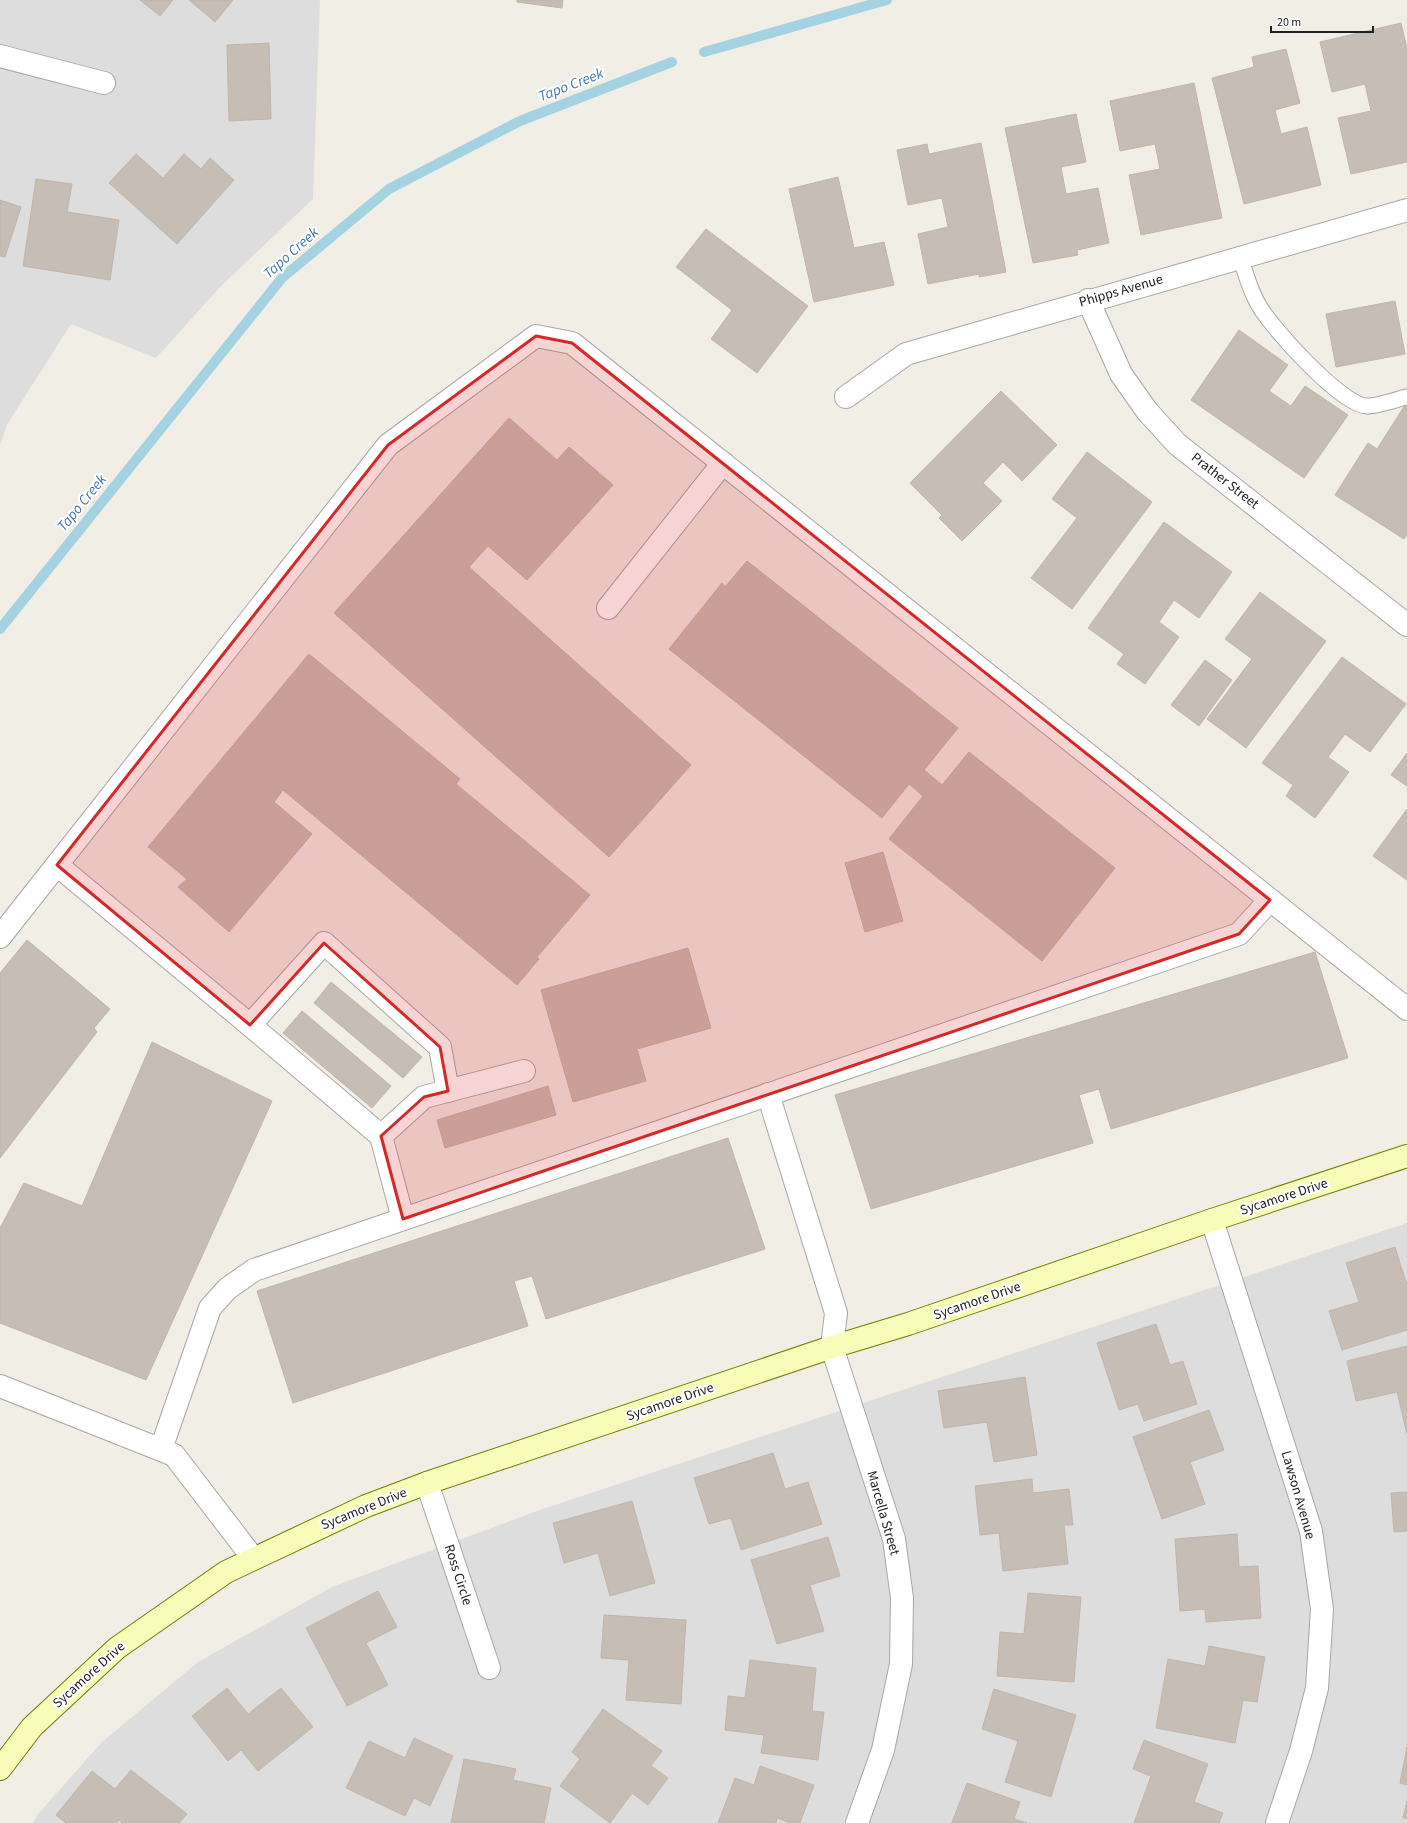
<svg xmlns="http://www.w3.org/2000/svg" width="1407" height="1823" viewBox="0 0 1407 1823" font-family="'Source Sans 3',sans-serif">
  <rect width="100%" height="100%" fill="#f1eee6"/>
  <g fill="#dedddd">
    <path d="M 0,0 L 320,0 L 313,199 L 221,286 L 156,358 L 71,324 L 8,423 L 0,445 Z"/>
    <path d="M 1407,1223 L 1407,1823 L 33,1823 L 38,1814 L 102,1742 L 198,1662 L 332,1587 L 540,1510 Z"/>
  </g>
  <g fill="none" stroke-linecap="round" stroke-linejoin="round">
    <g stroke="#a5d2e0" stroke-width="10">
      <path d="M 704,52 L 887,0"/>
      <path d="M 0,629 L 282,278 L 389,189 L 520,121 L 672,62"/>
    </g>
  </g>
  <g fill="#c6bdb5" stroke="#c4b4a8">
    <path d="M 140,0 L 173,0 L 160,16 Z"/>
    <path d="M 189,0 L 233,0 L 215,22 Z"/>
    <path d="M 517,0 L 563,0 L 562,8 L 517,2 Z"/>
    <path d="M 1401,23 L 1407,48 L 1407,162 L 1351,174 L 1338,118 L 1371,111 L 1365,84 L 1332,92 L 1320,42 Z"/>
    <path d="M 269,43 L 271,119 L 229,121 L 227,45 Z"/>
    <path d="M 1286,49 L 1300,103 L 1275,110 L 1281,134 L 1307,127 L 1321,185 L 1244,204 L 1212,78 L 1254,67 L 1252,57 Z"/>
    <path d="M 1194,83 L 1222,218 L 1141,235 L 1129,175 L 1160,169 L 1155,144 L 1120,151 L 1110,101 Z"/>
    <path d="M 1076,114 L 1086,162 L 1061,167 L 1066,194 L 1098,188 L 1109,243 L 1077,250 L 1078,255 L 1033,263 L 1005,128 Z"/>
    <path d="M 981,143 L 1006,272 L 979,277 L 979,274 L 928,284 L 918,234 L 948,227 L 942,198 L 908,205 L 897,150 L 927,144 L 929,154 Z"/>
    <path d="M 136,154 L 163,178 L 184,154 L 201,169 L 210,158 L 234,180 L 177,244 L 109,183 Z"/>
    <path d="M 838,177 L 854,248 L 884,242 L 894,285 L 814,302 L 789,189 Z"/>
    <path d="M 36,179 L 72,184 L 67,212 L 119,220 L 110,280 L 23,266 Z"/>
    <path d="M 0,200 L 21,207 L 5,257 L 0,256 Z"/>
    <path d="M 706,229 L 808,306 L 757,373 L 711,339 L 732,310 L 676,267 Z"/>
    <path d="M 1395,301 L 1405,354 L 1336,367 L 1326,314 Z"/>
    <path d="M 1239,330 L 1288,365 L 1269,391 L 1291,406 L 1305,386 L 1348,415 L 1304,478 L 1191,400 Z"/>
    <path d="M 1001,391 L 1057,445 L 1022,481 L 1003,462 L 983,483 L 1002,501 L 962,541 L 939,518 L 942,515 L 910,483 Z"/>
    <path d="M 1405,405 L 1407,407 L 1407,535 L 1404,539 L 1335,495 L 1368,443 L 1377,449 Z"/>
    <path d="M 509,418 L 557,460 L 569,447 L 613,485 L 527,580 L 488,546 L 469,567 L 691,765 L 609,857 L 334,613 Z"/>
    <path d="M 1087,452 L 1152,502 L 1072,609 L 1031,578 L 1077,518 L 1052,499 Z"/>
    <path d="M 1164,522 L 1232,572 L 1199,618 L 1174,600 L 1159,622 L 1179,637 L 1145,684 L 1117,664 L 1124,654 L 1088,628 Z"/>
    <path d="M 747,561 L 958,728 L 924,770 L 942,785 L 969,752 L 1115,868 L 1042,961 L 889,839 L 923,796 L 909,784 L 882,818 L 669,649 L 722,583 L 725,587 Z"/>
    <path d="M 1260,592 L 1326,641 L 1246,748 L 1207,719 L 1252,659 L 1225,639 Z"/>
    <path d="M 309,654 L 460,779 L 456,784 L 590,895 L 537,957 L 539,959 L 517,985 L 283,790 L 274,802 L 312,834 L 229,932 L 178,887 L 187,879 L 148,847 Z"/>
    <path d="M 1342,657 L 1406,704 L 1370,752 L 1345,734 L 1328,757 L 1349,772 L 1315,818 L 1286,796 L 1293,785 L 1262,763 Z"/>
    <path d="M 1205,660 L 1232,680 L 1199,726 L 1171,705 Z"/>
    <path d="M 1407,753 L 1407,786 L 1391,775 Z"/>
    <path d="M 1407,809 L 1407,880 L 1373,856 Z"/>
    <path d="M 883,852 L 903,921 L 865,932 L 845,863 Z"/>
    <path d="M 27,940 L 110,1009 L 94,1028 L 97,1032 L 0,1158 L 0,973 Z"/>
    <path d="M 688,948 L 711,1028 L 637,1049 L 646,1081 L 573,1102 L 541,990 Z"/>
    <path d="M 1315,952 L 1348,1058 L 1111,1129 L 1099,1089 L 1079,1095 L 1093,1143 L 871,1209 L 835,1095 Z"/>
    <path d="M 331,982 L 422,1057 L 403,1078 L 314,1003 Z"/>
    <path d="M 302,1011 L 391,1086 L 372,1108 L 283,1033 Z"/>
    <path d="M 152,1042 L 272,1101 L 146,1380 L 0,1323 L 0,1228 L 24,1183 L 82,1206 Z"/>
    <path d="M 548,1086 L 556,1115 L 445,1148 L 437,1120 Z"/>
    <path d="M 728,1138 L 765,1249 L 546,1319 L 532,1276 L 514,1281 L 528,1326 L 293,1403 L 257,1291 Z"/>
    <path d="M 1395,1247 L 1407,1285 L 1407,1330 L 1342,1350 L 1329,1311 L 1359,1302 L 1346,1263 Z"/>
    <path d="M 1156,1324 L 1170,1365 L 1183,1361 L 1197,1404 L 1144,1421 L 1138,1404 L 1119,1410 L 1097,1343 Z"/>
    <path d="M 1407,1346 L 1407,1434 L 1397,1392 L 1356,1401 L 1347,1361 Z"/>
    <path d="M 1025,1377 L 1037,1455 L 994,1462 L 987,1422 L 944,1428 L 938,1391 Z"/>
    <path d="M 1209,1410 L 1224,1450 L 1190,1462 L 1205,1504 L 1162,1519 L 1133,1437 Z"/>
    <path d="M 773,1453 L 785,1489 L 808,1482 L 822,1524 L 741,1550 L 731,1518 L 709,1524 L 694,1478 Z"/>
    <path d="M 1032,1479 L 1033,1493 L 1069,1489 L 1073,1525 L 1064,1525 L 1068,1564 L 1003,1571 L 999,1533 L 980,1535 L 975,1486 Z"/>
    <path d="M 1407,1492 L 1407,1531 L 1394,1532 L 1391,1493 Z"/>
    <path d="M 632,1501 L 655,1583 L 610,1596 L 598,1553 L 564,1563 L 553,1523 Z"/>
    <path d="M 1237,1534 L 1239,1567 L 1258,1566 L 1261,1618 L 1206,1622 L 1205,1609 L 1180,1611 L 1175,1539 Z"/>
    <path d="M 828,1537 L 840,1576 L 810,1585 L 824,1631 L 777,1644 L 751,1560 Z"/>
    <path d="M 378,1591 L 397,1627 L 366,1643 L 388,1685 L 347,1706 L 306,1628 Z"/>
    <path d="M 1028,1593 L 1081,1597 L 1074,1682 L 997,1676 L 1000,1632 L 1024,1634 Z"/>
    <path d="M 604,1615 L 686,1620 L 681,1704 L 626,1700 L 629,1660 L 601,1658 Z"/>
    <path d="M 1209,1646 L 1265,1657 L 1257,1702 L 1243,1700 L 1235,1743 L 1156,1728 L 1168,1659 L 1205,1666 Z"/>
    <path d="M 750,1660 L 816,1668 L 812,1711 L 824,1712 L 818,1760 L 761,1753 L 764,1735 L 725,1730 L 728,1696 L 745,1698 Z"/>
    <path d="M 227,1688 L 248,1714 L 281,1688 L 313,1727 L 258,1771 L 241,1750 L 228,1761 L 192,1716 Z"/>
    <path d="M 994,1689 L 1076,1715 L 1051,1797 L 1005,1782 L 1018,1741 L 982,1729 Z"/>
    <path d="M 603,1709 L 662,1751 L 651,1766 L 668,1778 L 648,1805 L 632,1793 L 610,1823 L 560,1786 L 580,1759 L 572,1752 Z"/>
    <path d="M 414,1738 L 453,1756 L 430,1806 L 414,1798 L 405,1816 L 346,1788 L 369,1741 L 405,1758 Z"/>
    <path d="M 1144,1740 L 1208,1764 L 1194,1802 L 1223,1813 L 1219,1823 L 1134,1823 L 1151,1776 L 1133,1769 Z"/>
    <path d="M 1407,1747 L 1407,1785 L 1400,1783 Z"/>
    <path d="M 464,1759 L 516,1769 L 513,1780 L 551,1788 L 544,1823 L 451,1823 Z"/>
    <path d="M 760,1766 L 814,1785 L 800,1823 L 790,1823 L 777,1818 L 776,1823 L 718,1823 L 735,1778 L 754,1785 Z"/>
    <path d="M 131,1770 L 187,1814 L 179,1823 L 122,1823 L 119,1820 L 117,1823 L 66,1823 L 56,1815 L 92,1771 L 115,1789 Z"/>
    <path d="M 967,1783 L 1020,1802 L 1014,1819 L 1027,1823 L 952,1823 Z"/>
    <path d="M 1407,1801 L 1407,1819 L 1403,1818 Z"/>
  </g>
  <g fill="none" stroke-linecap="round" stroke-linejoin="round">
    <g stroke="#a7a7a7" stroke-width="17">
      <path id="lane" d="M 1240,257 C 1245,271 1249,287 1256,300 C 1266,323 1342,406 1367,406 C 1378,406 1395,400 1406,397"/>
    </g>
    <g stroke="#a7a7a7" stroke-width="24">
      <g id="street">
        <path d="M 0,56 L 104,83"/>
        <path d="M 1088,300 L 1121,374 L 1147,411 L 1177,444 L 1407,625"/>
        <path d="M 846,397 L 906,354 L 1407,210"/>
        <path d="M 608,608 L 723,463"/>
        <path d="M 57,865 L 250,1025"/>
        <path d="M 0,937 L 388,445 L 536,336 L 572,343 L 1407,1009"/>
        <path d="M 768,1094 L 836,1313 L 832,1347 L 894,1539 L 902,1598 L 901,1664 L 883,1750 L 857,1823"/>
        <path d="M 381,1136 L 250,1025 L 324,943 L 440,1047 L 448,1091"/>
        <path d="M 403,1219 L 381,1136 L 424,1097 L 524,1071"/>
        <path d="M 1212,1220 L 1311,1531 L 1322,1609 L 1317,1688 L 1301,1751 L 1277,1823"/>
        <path d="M 0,1386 L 174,1455 L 253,1558"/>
        <path d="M 161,1449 L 210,1308 L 227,1289 L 254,1270 L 1239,934 L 1270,900"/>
        <path d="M 427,1483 L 489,1668"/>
      </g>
    </g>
    <g stroke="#6f7e00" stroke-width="24">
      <path id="secondary" d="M 0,1769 L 32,1727 L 117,1648 L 226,1572 L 366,1506 L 427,1483 L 832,1347 L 908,1324 L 1212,1220 L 1407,1156"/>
    </g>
    <use href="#lane" stroke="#fff" stroke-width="15"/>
    <use href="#street" stroke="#fff" stroke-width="22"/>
    <use href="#secondary" stroke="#f8fcb9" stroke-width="22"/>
  </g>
  <path fill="#d62828" fill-opacity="0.2" stroke="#d62828" stroke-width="3" stroke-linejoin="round" d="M 536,336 L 572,343 L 1270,900 L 1239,934 L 403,1219 L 381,1136 L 424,1097 L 448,1091 L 440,1047 L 324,943 L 250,1025 L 57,865 L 388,445 Z"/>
  <g text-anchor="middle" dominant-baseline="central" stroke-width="4" stroke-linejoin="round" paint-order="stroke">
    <g font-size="14" fill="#202020" stroke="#fff">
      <text transform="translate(1121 291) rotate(-16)">Phipps Avenue</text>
      <text transform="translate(1225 481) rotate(38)">Prather Street</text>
      <text transform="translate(1284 1197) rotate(-18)">Sycamore Drive</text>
      <text transform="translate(977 1301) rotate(-19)">Sycamore Drive</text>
      <text transform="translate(670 1402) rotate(-19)">Sycamore Drive</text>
      <text transform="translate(1298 1495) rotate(74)">Lawson Avenue</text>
      <text transform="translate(364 1509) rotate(-22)">Sycamore Drive</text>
      <text transform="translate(883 1513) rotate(74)">Marcella Street</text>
      <text transform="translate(458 1575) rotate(72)">Ross Circle</text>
      <text transform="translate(89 1675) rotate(-42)">Sycamore Drive</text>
    </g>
    <g font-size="15" font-style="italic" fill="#4478ad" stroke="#fff">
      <text transform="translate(571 85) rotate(-21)">Tapo Creek</text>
      <text transform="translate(291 253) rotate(-42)">Tapo Creek</text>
      <text transform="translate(82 503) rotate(-51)">Tapo Creek</text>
    </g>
  </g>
  <path d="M1271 26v6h102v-6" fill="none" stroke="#202020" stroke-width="2"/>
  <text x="1277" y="26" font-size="12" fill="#202020" stroke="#ffffff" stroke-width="3" paint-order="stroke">20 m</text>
</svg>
